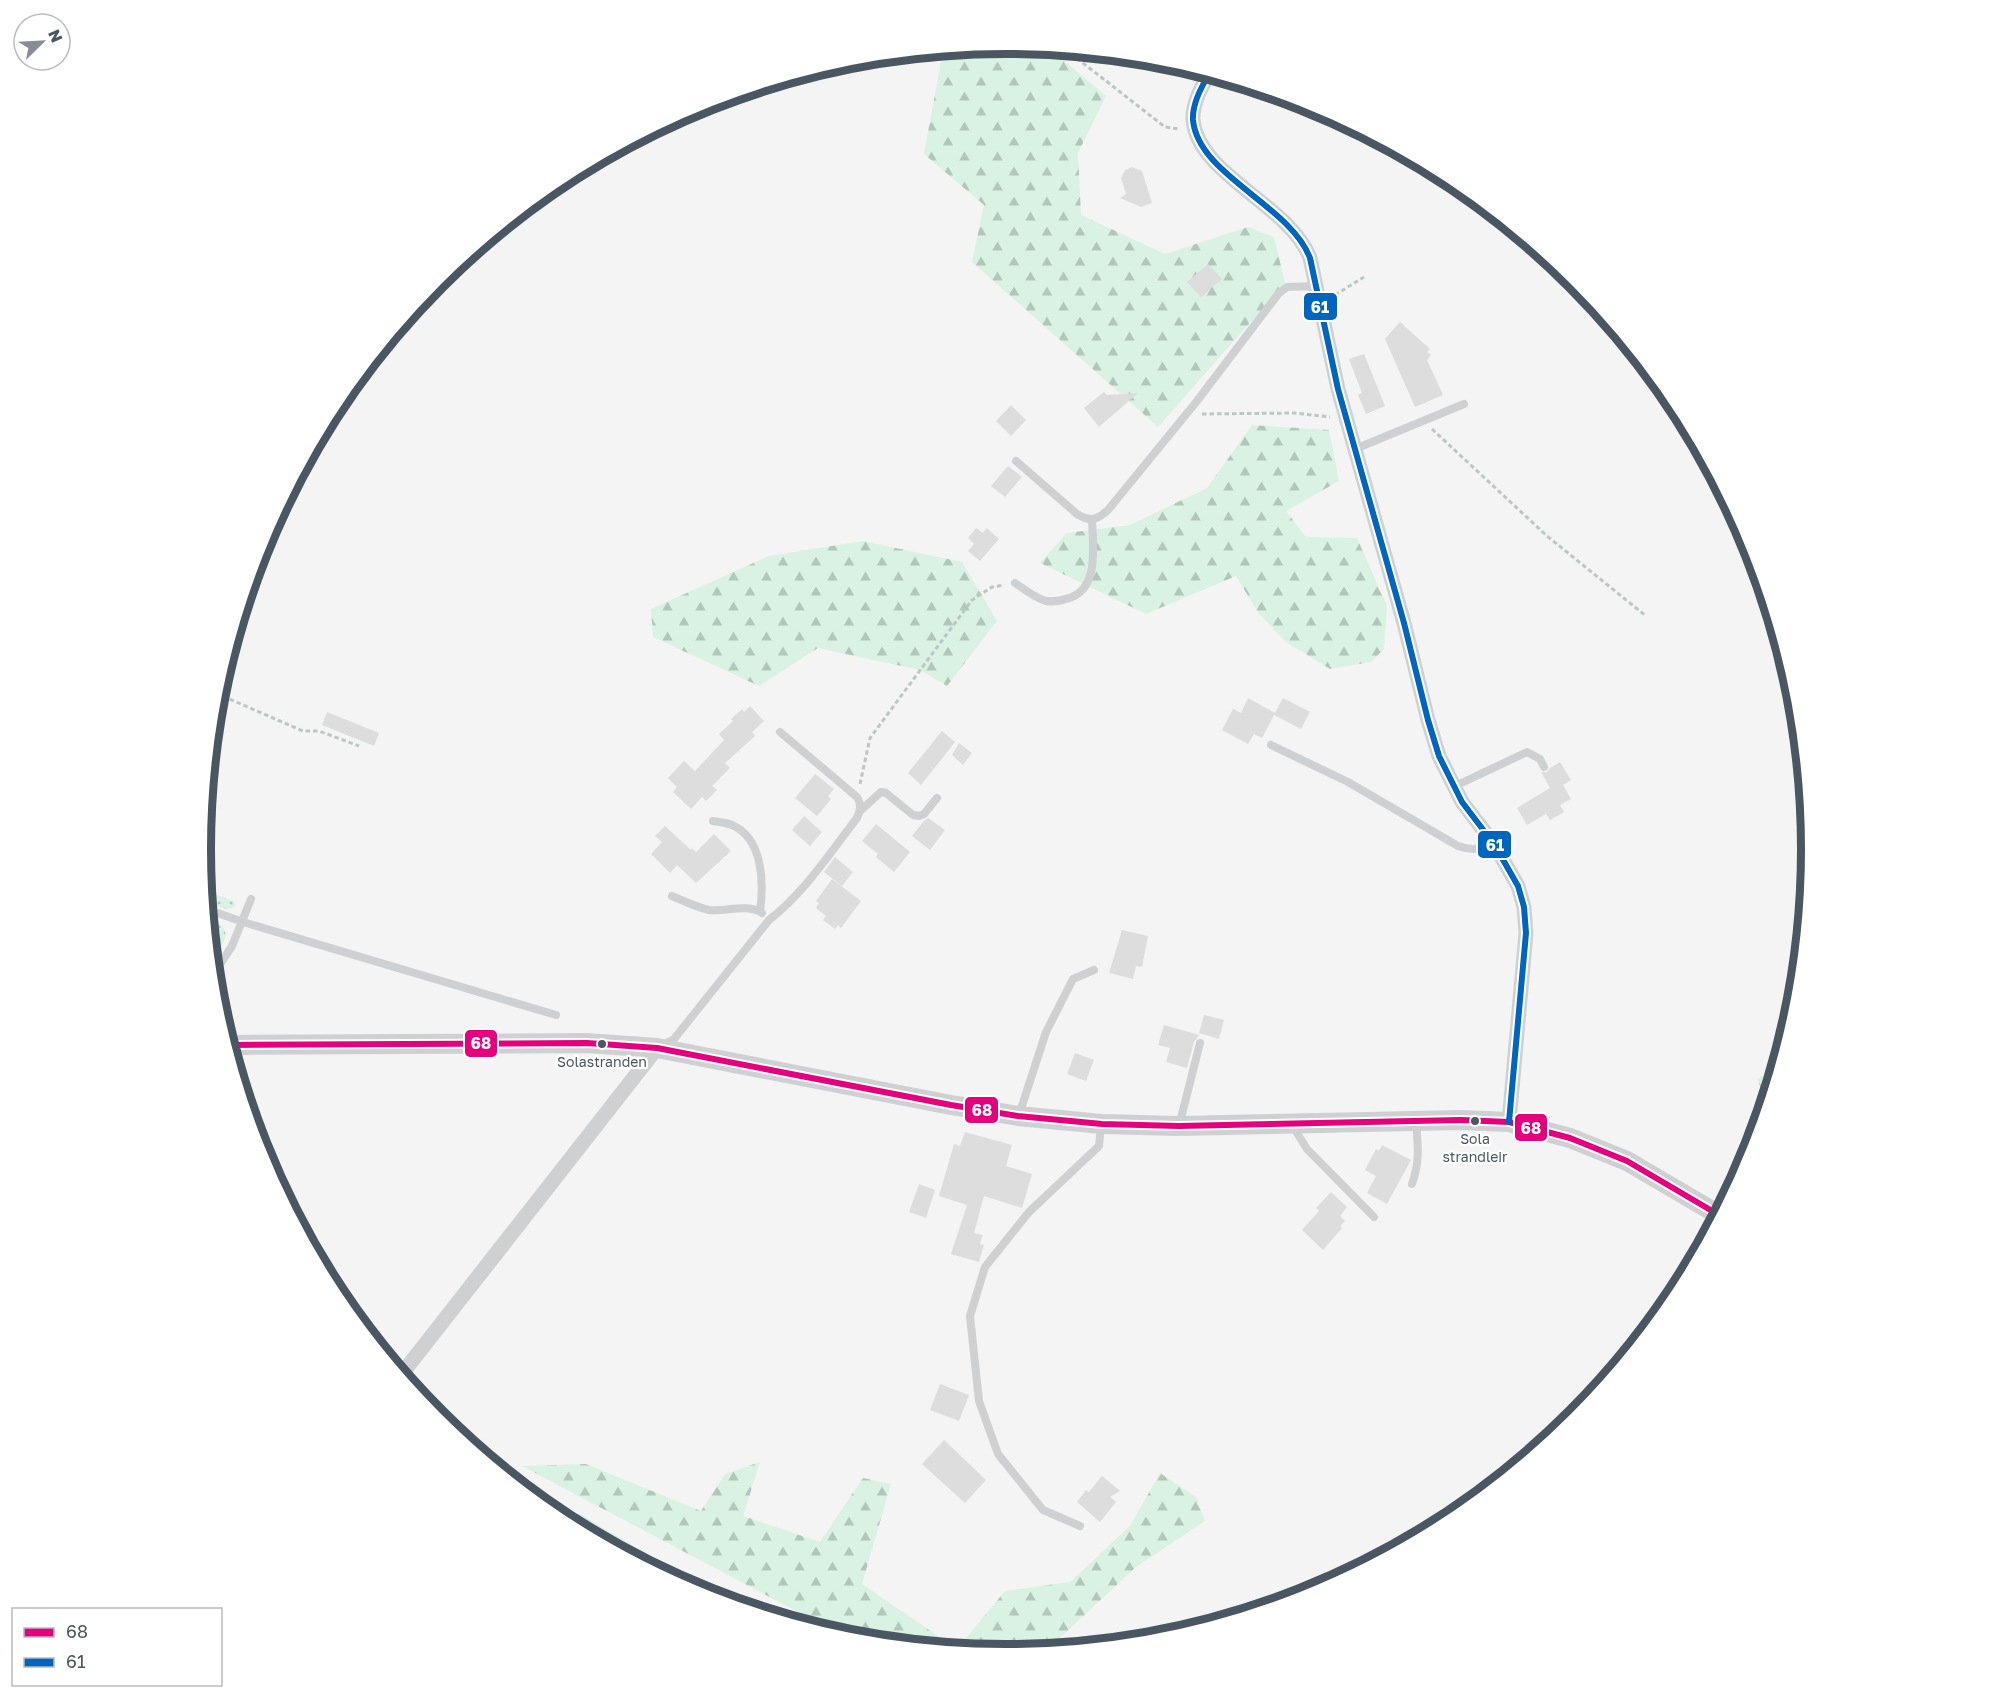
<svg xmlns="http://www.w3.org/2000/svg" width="2012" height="1698" viewBox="0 0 2012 1698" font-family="'Golos Text',sans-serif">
  <defs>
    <pattern id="grass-dots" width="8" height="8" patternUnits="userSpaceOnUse" patternTransform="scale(1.5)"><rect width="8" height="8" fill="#d9f2e3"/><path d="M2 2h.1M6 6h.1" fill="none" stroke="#b2c7bb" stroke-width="1.8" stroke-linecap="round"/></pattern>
    <pattern id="forest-firs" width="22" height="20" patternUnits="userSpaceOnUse" patternTransform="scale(1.5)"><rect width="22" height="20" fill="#d9f2e3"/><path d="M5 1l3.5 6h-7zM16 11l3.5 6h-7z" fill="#b2c7bb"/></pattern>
    <pattern id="cemetery-stones" width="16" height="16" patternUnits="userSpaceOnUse" patternTransform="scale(1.5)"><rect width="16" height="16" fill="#d9f2e3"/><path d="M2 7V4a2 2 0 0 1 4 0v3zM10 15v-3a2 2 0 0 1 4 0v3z" fill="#b2c7bb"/></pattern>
  </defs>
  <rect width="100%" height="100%" fill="#f4f4f4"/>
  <g fill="url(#grass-dots)">
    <path d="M 205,891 L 234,901 L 236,906 L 227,909 L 206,903 Z"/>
    <path d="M 207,919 C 238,928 223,942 212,961 Z"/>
  </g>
  <g fill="url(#forest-firs)">
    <path d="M 1006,44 L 1049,48 L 1106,96 L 1078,153 L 1081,215 L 1165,254 L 1248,227 L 1274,237 L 1285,283 L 1158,427 L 972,262 L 984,205 L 924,154 L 943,50 Z"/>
    <path d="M 1252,425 L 1329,430 L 1339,481 L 1286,511 L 1306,537 L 1357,538 L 1387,606 L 1384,649 L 1371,662 L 1330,669 L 1286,642 L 1259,614 L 1236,576 L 1146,614 L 1040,563 L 1067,533 L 1130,525 L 1207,488 Z"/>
    <path d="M 863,541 L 962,562 L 997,621 L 947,686 L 920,670 L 818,648 L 759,686 L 653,637 L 651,609 L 769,556 Z"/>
    <path d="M 760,1462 L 743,1516 L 820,1542 L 863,1478 L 891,1484 L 862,1584 L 957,1649 L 1005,1591 L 1070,1582 L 1130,1526 L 1160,1473 L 1196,1497 L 1205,1521 L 1136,1567 L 1047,1650 L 1006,1654 L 847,1638 L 522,1466 L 586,1464 L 701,1511 L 725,1474 Z"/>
  </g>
  <path fill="url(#cemetery-stones)" d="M 1777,1068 L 1767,1102 L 1757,1079 Z"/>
  <path fill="#d9f2e3" d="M 580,1514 L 729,1603 L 697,1593 L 561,1520 Z"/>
  <g fill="#ddddde">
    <path d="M 1132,167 L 1142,171 L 1152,203 L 1141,207 L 1120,198 L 1126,194 L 1121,178 L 1125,170 Z"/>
    <path d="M 1208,264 L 1222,279 L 1201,297 L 1187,282 Z"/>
    <path d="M 1400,322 L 1430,349 L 1427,352 L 1431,355 L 1427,360 L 1443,395 L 1415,407 L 1385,339 Z"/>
    <path d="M 1364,354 L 1385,406 L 1366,414 L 1358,395 L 1362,393 L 1349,359 Z"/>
    <path d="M 1104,392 L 1107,395 L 1138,393 L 1099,427 L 1084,408 Z"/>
    <path d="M 1011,405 L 1026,420 L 1011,436 L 996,421 Z"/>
    <path d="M 1008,466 L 1022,477 L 1005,497 L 991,486 Z"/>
    <path d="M 976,528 L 983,533 L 987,528 L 999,539 L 980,561 L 968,551 L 974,544 L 968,538 Z"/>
    <path d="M 1248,698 L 1275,713 L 1283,698 L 1310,712 L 1301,729 L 1274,715 L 1262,738 L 1254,734 L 1248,744 L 1222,730 L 1233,709 L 1241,713 Z"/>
    <path d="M 750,706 L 764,721 L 752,732 L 755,736 L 725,763 L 730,768 L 712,786 L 717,790 L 706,801 L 702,797 L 691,809 L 673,792 L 677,787 L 668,778 L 684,761 L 695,771 L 724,740 L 719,734 L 733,721 L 731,719 L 742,709 L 744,712 Z"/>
    <path d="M 327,712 L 379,733 L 374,746 L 322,725 Z"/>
    <path d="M 942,731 L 955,742 L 921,785 L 908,773 Z"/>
    <path d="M 959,743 L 972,753 L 963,765 L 952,755 Z"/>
    <path d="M 1560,762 L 1571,780 L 1563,785 L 1571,799 L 1560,805 L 1564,812 L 1550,820 L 1546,814 L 1527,825 L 1517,808 L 1550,788 L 1541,772 L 1547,772 L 1550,768 Z"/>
    <path d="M 815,774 L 834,789 L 828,796 L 831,799 L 817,816 L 795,798 Z"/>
    <path d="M 804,816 L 822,832 L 810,846 L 792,830 Z"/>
    <path d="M 928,818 L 945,830 L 930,850 L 912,836 L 924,821 Z"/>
    <path d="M 876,824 L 910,852 L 894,872 L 876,857 L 878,854 L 862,841 Z"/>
    <path d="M 665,826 L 691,850 L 692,848 L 696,852 L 714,834 L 731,851 L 696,883 L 677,865 L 670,873 L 651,854 L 662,842 L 655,836 Z"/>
    <path d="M 835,857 L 853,872 L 842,886 L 824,872 Z"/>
    <path d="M 832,879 L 861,901 L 841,928 L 838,925 L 835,929 L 823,920 L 826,916 L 816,908 L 819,903 L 816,901 Z"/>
    <path d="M 1122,930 L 1148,936 L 1142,967 L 1136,966 L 1133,979 L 1109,973 Z"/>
    <path d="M 1204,1015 L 1224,1020 L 1219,1039 L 1199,1033 Z"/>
    <path d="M 1164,1025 L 1199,1035 L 1194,1042 L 1187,1068 L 1166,1062 L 1170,1048 L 1158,1045 Z"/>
    <path d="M 1075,1053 L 1094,1060 L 1086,1081 L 1067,1074 Z"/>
    <path d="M 965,1132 L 1012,1145 L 1006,1166 L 1032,1174 L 1022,1208 L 984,1196 L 974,1233 L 983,1235 L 980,1244 L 984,1245 L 979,1262 L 951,1254 L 967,1205 L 939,1196 L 954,1144 L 960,1146 Z"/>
    <path d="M 1382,1145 L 1411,1160 L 1387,1204 L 1367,1193 L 1376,1176 L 1365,1170 L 1376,1149 L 1379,1151 Z"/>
    <path d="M 919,1184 L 935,1190 L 926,1218 L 909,1212 Z"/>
    <path d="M 1331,1192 L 1347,1207 L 1340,1216 L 1345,1221 L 1340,1226 L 1342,1228 L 1323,1250 L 1302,1230 L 1319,1211 L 1316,1208 Z"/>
    <path d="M 940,1384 L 969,1395 L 959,1421 L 930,1410 Z"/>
    <path d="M 944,1440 L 986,1480 L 965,1503 L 922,1464 Z"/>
    <path d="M 1102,1476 L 1120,1491 L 1110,1497 L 1116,1502 L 1100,1522 L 1077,1502 L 1086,1490 L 1089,1492 Z"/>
  </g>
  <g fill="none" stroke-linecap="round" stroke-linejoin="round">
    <g stroke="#bcc7c4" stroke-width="3" stroke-dasharray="4.5 3" stroke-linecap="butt">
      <path d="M 1065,49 L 1165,127 L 1179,129"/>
      <path d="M 1335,295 L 1364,277"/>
      <path d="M 1202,414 L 1294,413 L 1330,417"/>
      <path d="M 1432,429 L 1547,536 L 1646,616"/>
      <path d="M 216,693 L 303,731 L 319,731 L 359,746"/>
      <path d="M 860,784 L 870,738 L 972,600 L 992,587 L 1004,585"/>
    </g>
    <g stroke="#ced0d2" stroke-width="8">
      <path d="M 1355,449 L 1464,404"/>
      <path d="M 1016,461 L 1077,514 C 1090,522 1097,520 1108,510 L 1197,401 L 1279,293 L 1287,287 L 1316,286"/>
      <path d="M 1015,583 C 1024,589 1033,596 1043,600 C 1050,603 1058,601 1066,599 C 1100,591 1093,547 1092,520"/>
      <path d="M 1271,745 L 1348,782 L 1458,846 C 1472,851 1480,849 1494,844"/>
      <path d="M 1453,787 L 1527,752 L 1540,759 L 1544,767"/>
      <path d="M 860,811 L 881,792 L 886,793 L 913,815 L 919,816 L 924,814 L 937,798"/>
      <path d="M 713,821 C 719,822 727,823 732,825 C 763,838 764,883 760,911"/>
      <path d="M 672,896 C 684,901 696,907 709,910 C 726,912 747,903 762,913"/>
      <path d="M 206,909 L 243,922 L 556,1015"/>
      <path d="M 213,975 L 232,946 L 251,899"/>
      <path d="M 665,1044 L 674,1039 L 769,920 C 804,893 830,853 857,818 C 860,811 862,805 857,797 L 780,732"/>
      <path d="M 1019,1115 L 1046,1032 L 1073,979 L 1094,970"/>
      <path d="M 1292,1125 L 1307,1149 L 1374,1217"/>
      <path d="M 1179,1126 L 1200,1043"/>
      <path d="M 1412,1184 C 1420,1161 1418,1146 1416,1122"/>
      <path d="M 426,1406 L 540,1497"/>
      <path d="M 1080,1526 L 1043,1510 L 998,1454 L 979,1401 L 970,1316 L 985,1267 L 1029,1212 L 1099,1146 L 1101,1126"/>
    </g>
    <g stroke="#ced0d2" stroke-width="15">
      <path d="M 1210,73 C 1201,87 1192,104 1193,120 C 1198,175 1290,205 1310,258 L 1338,389 L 1404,623 L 1428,720 L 1439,756 L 1462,802 L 1494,844 L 1518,886 L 1524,907 L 1526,933 L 1509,1122"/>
      <path d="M 401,1375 L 657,1048"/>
    </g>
    <path stroke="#ced0d2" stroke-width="20" d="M 228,1045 L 587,1043 L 657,1048 L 951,1105 L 1018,1116 L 1102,1124 L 1179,1126 L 1461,1120 L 1509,1122 L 1570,1138 L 1627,1161 L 1719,1215"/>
    <g stroke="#fff" stroke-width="10">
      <path id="bus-1" d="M 228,1045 L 587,1043 L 657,1048 L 951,1105 L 1018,1116 L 1102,1124 L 1179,1126 L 1461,1120 L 1509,1122 L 1570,1138 L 1627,1161 L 1719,1215"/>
    </g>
    <g stroke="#fff" stroke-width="10">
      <path id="bus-2" d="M 1210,73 C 1201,87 1192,104 1193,120 C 1198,175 1290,205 1310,258 L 1338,389 L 1404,623 L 1428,720 L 1439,756 L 1462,802 L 1494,844 L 1518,886 L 1524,907 L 1526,933 L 1509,1122"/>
    </g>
    <use href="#bus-1" stroke="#e5007d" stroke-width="6"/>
    <use href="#bus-2" stroke="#0065bd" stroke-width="6"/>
  </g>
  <g fill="#4a5661" stroke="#fff" stroke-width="2">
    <circle cx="602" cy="1044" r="5"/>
    <circle cx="1475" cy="1121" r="5"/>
  </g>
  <g text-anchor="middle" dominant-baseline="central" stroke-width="4.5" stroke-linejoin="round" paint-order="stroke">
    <g font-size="14" fill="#4a5661" stroke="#fff">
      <text x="602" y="1061">Solastranden</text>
      <text x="1475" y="1138">Sola<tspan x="1475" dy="18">strandleir</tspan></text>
    </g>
  </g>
  <path d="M0 0H2012V1698H0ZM211 849a795 795 0 1 1 1590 0a795 795 0 1 1-1590 0Z" fill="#fff" fill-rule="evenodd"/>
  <path fill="none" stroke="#4a5661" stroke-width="8" d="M211 849a795 795 0 1 1 1590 0a795 795 0 1 1-1590 0Z"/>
  <g stroke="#fff" stroke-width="2">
    <rect x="1303" y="292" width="35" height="29" rx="6" fill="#0065bd"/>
    <rect x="1477" y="830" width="35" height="29" rx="6" fill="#0065bd"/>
    <rect x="464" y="1029" width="34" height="29" rx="6" fill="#e5007d"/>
    <rect x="964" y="1096" width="35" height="28" rx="6" fill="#e5007d"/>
    <rect x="1514" y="1113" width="34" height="29" rx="6" fill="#e5007d"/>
  </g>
  <g font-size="16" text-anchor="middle" font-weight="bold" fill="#fff">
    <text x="1320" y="313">61</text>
    <text x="1495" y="851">61</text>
    <text x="481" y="1049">68</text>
    <text x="982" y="1116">68</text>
    <text x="1531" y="1134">68</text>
  </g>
  <rect x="12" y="1608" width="210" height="78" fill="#ffffff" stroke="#b7bbc0" stroke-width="1.5"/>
  <rect x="24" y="1628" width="30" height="9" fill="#e5007d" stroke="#b7bbc0" stroke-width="1.5"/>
  <text x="66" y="1638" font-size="18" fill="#4a5661">68</text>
  <rect x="24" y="1658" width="30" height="9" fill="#0065bd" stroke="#b7bbc0" stroke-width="1.5"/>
  <text x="66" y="1668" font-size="18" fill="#4a5661">61</text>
  <g transform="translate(42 42) rotate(66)"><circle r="28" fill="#ffffff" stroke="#b7bbc0" stroke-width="1.5"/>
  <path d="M0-4.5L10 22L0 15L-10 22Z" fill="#868d94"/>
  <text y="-9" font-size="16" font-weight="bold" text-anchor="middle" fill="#4a5661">N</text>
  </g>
</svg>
